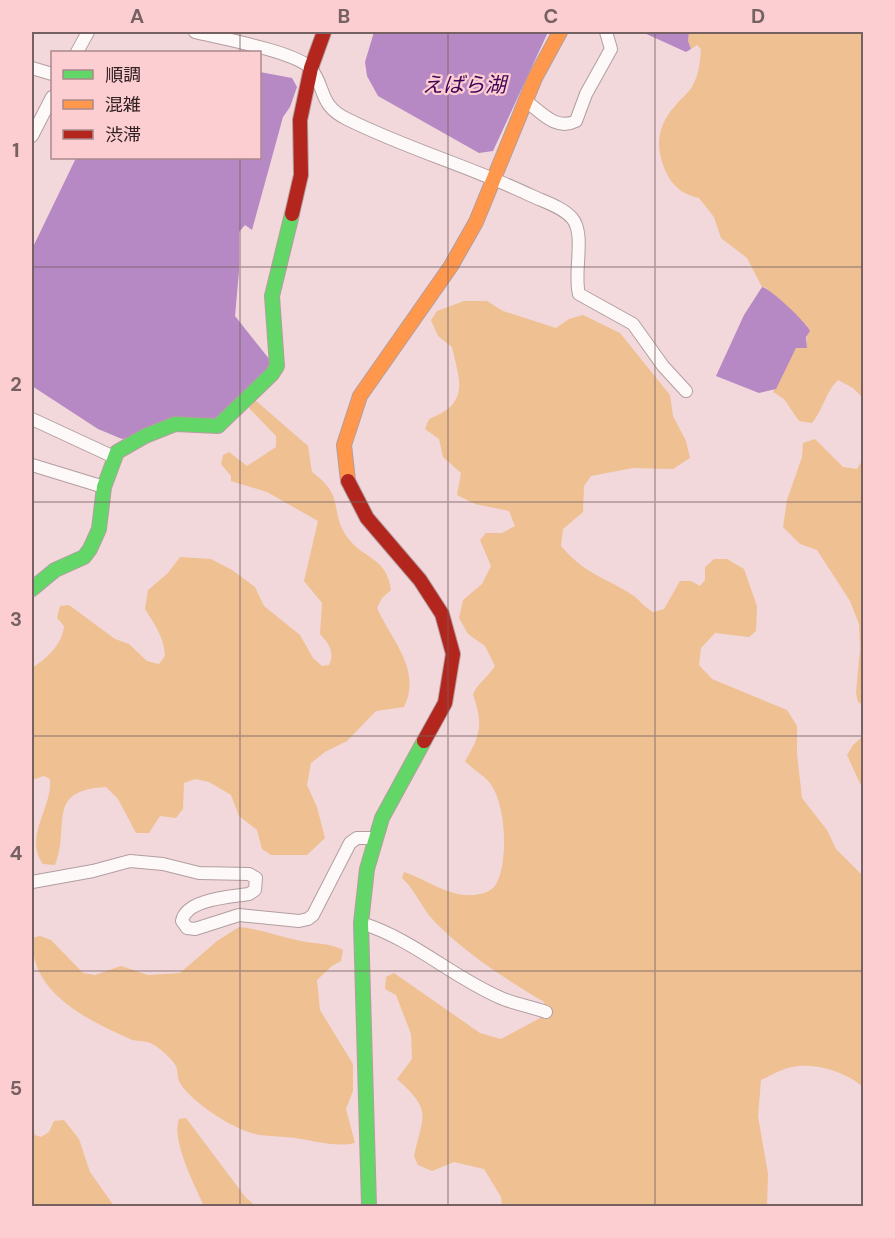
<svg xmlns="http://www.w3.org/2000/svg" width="895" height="1238" viewBox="0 0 895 1238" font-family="'DM Sans','Noto Sans JP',sans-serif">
  <rect width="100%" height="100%" fill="#f2d8da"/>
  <g fill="#eec092">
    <path d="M 689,32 L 863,32 L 863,398 L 853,388 L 838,380 C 826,391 823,410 812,423 L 799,421 L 784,399 L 773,392 L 796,348 L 807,348 L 807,325 L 800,321 L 765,287 L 762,287 L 747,258 L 721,238 L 714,217 L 699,198 C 683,195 672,186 665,170 C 655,147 657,126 675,106 C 680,99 689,93 693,85 C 699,74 700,62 701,49 L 697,45 L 691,49 L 688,41 Z"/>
    <path d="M 464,301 L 487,301 L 503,311 L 556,328 L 569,319 L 583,315 L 620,333 L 670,395 L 673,416 L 686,441 L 690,458 L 673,469 L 633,468 L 591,476 L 584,486 L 583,512 L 563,529 L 561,546 C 585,574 602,576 631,594 C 639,599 644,607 653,612 L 664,609 L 680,581 L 691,581 L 700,586 L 705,580 L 705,567 L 714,559 L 727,559 L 744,569 L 757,606 L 756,631 L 749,637 L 715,633 L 701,648 L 699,665 L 712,679 L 787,710 L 797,726 L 797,754 L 802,798 L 827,830 L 836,849 L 863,876 L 863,1087 C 847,1072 814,1062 792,1067 C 781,1069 770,1076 761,1080 L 758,1116 L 768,1174 L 767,1206 L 502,1206 L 501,1197 L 484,1169 L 454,1162 L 432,1171 L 418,1165 L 414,1156 C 423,1115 433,1111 397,1079 L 412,1059 L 411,1034 L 396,995 L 385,989 L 386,977 L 394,973 L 480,1033 L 501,1039 L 542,1017 L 544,1002 C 507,980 465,953 435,922 C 421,908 417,892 402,878 L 404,872 C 428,880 448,897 474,895 C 482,894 490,892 495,886 C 509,864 506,808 492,786 C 487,777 473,770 465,761 C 481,735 483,724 473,694 C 479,682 488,677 495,666 L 485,646 L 468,634 L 459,618 L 463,600 L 482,584 L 491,566 L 480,540 L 486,533 L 502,533 L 515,526 L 509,511 L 475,504 L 457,495 L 461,473 L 443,457 L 439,439 L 425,429 L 429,419 C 470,403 460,382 452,347 L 438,336 L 431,320 L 437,311 Z"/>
    <path d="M 255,400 L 308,446 L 312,472 C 347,498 328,509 347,537 C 363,559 387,557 391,590 L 382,598 L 377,608 C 392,641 422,670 404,707 L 376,711 L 347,741 L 325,752 L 311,763 L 307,785 L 317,807 L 325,838 L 307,855 L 271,855 L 262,849 L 257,830 L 239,816 L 231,795 L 209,782 L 195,779 L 184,783 L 183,809 L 176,818 L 160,816 L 149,833 L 136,833 L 118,799 L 106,787 C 44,790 71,826 55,865 L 43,864 C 23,837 53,807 50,779 L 44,776 L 32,780 L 32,668 C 47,658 62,645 64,626 L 57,618 L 60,606 L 69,605 L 115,639 L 129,644 L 147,661 L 159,664 L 165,656 C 164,637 155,625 145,609 L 148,590 L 168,573 L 180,557 L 211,559 L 232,570 L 255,587 L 264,606 L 300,635 L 313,658 L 322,666 L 329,665 C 335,652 329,644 320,634 L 322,603 L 304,581 L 318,521 L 267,492 L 231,481 L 231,476 L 221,464 L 223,455 L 229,452 L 247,466 L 276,447 L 276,436 L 249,408 Z"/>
    <path d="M 815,439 L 843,467 L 857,469 L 863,459 L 863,705 L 858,702 L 856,693 L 860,649 L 859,624 L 850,601 L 817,550 L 800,544 L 783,527 L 787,500 L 802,457 L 803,443 Z"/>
    <path d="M 863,736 L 863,790 L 847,755 L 853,745 Z"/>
    <path d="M 239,927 C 261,929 280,937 301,941 C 315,944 330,943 343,950 L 341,961 L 332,966 L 317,980 L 320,1010 L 353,1064 L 353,1091 L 346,1109 L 355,1143 C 336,1147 319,1142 301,1139 C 287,1136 273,1137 260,1135 C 237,1132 192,1103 180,1083 C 177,1078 178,1071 176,1066 C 172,1059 159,1047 152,1044 C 146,1040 137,1042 130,1039 C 88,1020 29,993 33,938 L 40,936 L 51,940 L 83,973 L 95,975 L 121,966 L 148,975 L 180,973 L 217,941 Z"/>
    <path d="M 186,1118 L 246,1198 L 256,1206 L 204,1206 C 195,1186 171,1140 179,1119 Z"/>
    <path d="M 64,1120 L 79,1139 L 90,1172 L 114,1206 L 32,1206 L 32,1124 L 35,1135 L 41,1137 L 49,1132 L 54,1121 Z"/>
  </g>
  <g fill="#b688c4">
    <path d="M 374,32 L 548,32 L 493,151 L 479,153 L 378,96 L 367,76 L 365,62 Z"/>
    <path d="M 642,32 L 689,32 L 688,41 L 691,49 L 686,52 Z"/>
    <path d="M 260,72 L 292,78 L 297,87 L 290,107 L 283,117 L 252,230 L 245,225 L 239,232 L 239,271 L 235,316 L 270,360 L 268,372 L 225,416 L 122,439 L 98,429 L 32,386 L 32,249 L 76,158 L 260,158 Z"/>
    <path d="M 762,287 C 770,288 807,323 810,331 L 806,337 L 807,348 L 796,348 L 776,389 L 759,393 L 716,376 L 744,315 Z"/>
  </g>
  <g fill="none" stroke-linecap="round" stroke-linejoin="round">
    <g stroke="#b29ea0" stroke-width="14">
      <g id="street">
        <path d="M 195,32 C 219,38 298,52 311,69 C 326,87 318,105 347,119 C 407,149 472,167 532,196 C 545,202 562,207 572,218 C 586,234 573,273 579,294 L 633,324 L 663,366 L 686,391"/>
        <path d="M 77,52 L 88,32"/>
        <path d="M 32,68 L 52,74"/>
        <path d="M 526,101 C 542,113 556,131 576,121 L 586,94 L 611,49 L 606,32"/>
        <path d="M 32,136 L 52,97"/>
        <path d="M 32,419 L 114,457"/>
        <path d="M 32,465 L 104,487"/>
        <path d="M 32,882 L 93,871 L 130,861 L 163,864 L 199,873 L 249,874 L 256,878 L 255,890 L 249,894 C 230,897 186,899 182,921 L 187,928 L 195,929 L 239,915 L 299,921 L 308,919 L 313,915 L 350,843 L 357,838 L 374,838"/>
        <path d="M 361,923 C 413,939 452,977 501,998 C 515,1004 532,1007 546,1012"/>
      </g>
    </g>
    <g stroke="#b29ea0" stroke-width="16">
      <g id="fast">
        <path d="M 32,589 L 55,570 L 84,557 L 90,549 L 99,529 L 104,487 L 117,452 L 145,436 L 175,424 L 218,426 L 272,374 L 277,366 L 272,296 L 292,214"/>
        <path d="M 369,1206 L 361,923 L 367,869 L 382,818 L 424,741"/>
      </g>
    </g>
    <g stroke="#b29ea0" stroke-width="16">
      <path id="slow" d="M 348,481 L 344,445 L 360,396 L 451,266 L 476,222 L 535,78 L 560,32"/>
    </g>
    <g stroke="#b29ea0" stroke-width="16">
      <g id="jam">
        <path d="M 292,214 L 301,175 L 300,120 L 311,68 L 324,32"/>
        <path d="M 348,481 L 367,518 L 420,580 L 442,614 L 453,654 L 445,703 L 424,741"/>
      </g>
    </g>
    <use href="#street" stroke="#fdf9f9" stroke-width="12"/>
    <use href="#fast" stroke="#63d668" stroke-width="14"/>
    <use href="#slow" stroke="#ff974d" stroke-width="14"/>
    <use href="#jam" stroke="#b3261e" stroke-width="14"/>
  </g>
  <path fill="none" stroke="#756162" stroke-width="1.5" stroke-opacity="0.55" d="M 240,32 L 240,52M 448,32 L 448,1206M 655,32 L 655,1206M 240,158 L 240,1206M 32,267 L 864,267M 32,502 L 864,502M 32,736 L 864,736M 32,971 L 864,971"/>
  <g text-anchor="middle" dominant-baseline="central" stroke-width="4.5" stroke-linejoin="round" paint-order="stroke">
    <g font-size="21" font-style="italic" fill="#3f0456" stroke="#fcced2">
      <text x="464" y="85">えばら湖</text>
    </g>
  </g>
  <rect width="895" height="1238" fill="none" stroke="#fcced2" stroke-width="66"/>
  <rect x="51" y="51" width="210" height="108" fill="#fcced2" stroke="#ab898c" stroke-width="1.5"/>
  <rect x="63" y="70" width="30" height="9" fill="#63d668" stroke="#ab898c" stroke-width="1.5"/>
  <text x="105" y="81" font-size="18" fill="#312122">順調</text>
  <rect x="63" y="100" width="30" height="9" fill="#ff974d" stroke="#ab898c" stroke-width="1.5"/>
  <text x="105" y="111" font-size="18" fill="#312122">混雑</text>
  <rect x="63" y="130" width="30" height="9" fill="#b3261e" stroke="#ab898c" stroke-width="1.5"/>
  <text x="105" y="141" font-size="18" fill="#312122">渋滞</text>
  <rect x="33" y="33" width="829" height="1172" fill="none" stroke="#756162" stroke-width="2"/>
  <g font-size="20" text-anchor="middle" font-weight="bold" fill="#756162">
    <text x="137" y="23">A</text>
    <text x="344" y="23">B</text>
    <text x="551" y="23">C</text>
    <text x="758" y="23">D</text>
    <text x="16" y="157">1</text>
    <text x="16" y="391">2</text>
    <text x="16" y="626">3</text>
    <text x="16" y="860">4</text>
    <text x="16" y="1095">5</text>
  </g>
</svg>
